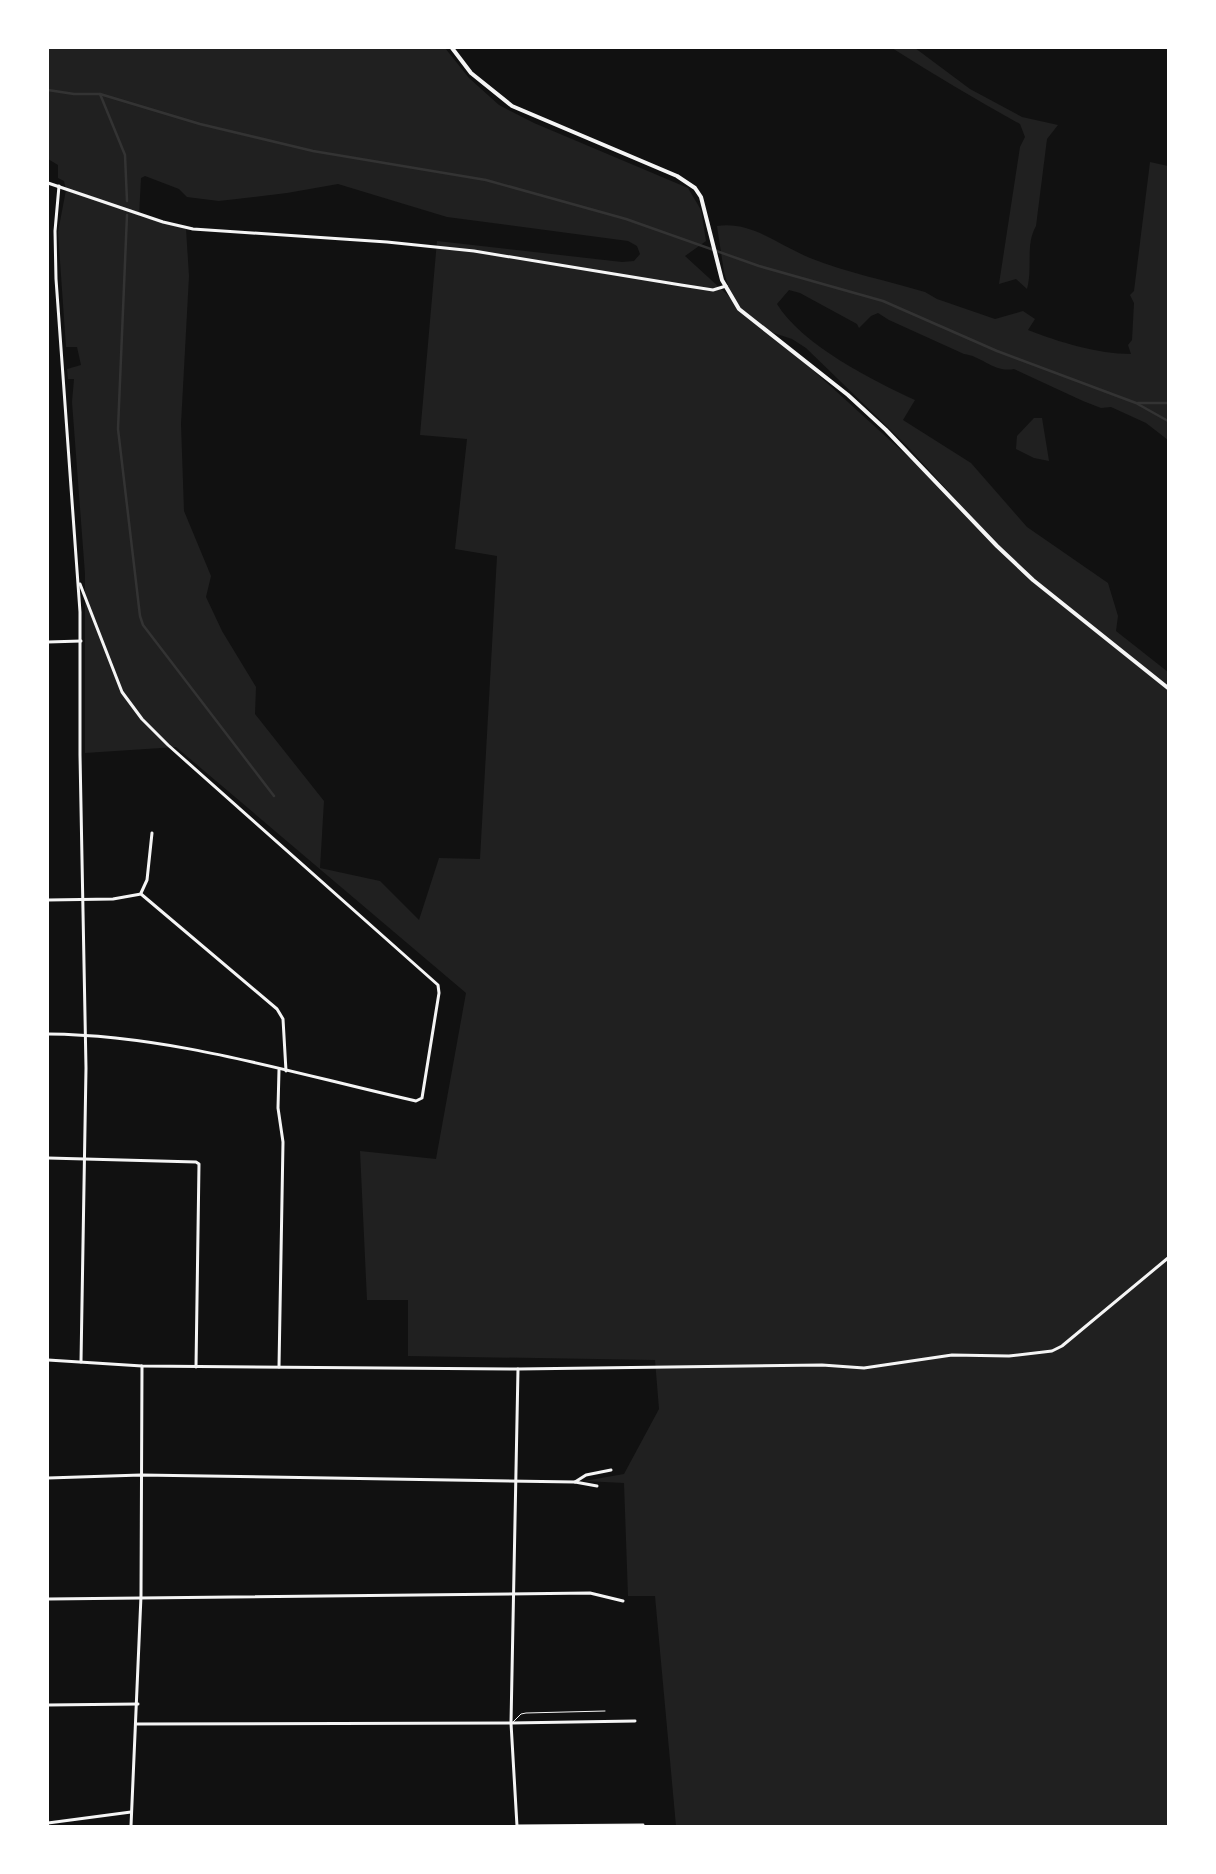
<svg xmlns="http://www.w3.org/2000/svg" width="1216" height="1874" viewBox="0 0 1216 1874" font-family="Montserrat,sans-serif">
  <rect width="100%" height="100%" fill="#111"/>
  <g fill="#202020" fill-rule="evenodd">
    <path d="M 48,48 L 445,48 L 469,78 L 499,105 L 534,123 L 688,188 L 701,210 L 706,241 L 685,256 L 732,299 L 724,272 L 717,226 C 752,221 778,245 810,258 C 845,272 888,281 925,292 L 937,299 L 995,319 L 1023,311 L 1035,319 L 1028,330 C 1059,342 1097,354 1131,354 L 1128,345 L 1132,340 L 1134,303 L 1130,295 L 1134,291 L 1150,162 L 1168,166 L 1168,440 L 1146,423 L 1111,407 L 1101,408 L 1083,401 L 1014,369 C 994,373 982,356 964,354 L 889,320 L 878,313 L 871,316 L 859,328 L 857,324 L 800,293 L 789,290 L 777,304 C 801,344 873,381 915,400 L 903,420 L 971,463 L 1027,527 L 1108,583 L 1118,616 L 1116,631 L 1168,672 L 1168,1826 L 676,1826 L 655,1596 L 628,1596 L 624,1483 L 584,1481 L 624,1474 L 659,1409 L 655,1360 L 408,1356 L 408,1300 L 367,1300 L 360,1151 L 436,1159 L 466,993 L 176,747 L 85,753 L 85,574 L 72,402 L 74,379 L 68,379 L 67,369 L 81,365 L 77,347 L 66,347 L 58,232 L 66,190 L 64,181 L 58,178 L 58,165 L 48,159 ZM 145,176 L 179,189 L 187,197 L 219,201 L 287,193 L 338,184 L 447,217 L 628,241 L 637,246 L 640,254 L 634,261 L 622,262 L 437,241 L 420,435 L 467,439 L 455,549 L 497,556 L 480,859 L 439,858 L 419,920 L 380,881 L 320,868 L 324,801 L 255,714 L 256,687 L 222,631 L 206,597 L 211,576 L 184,511 L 181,424 L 189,276 L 186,229 L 139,216 L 141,178 ZM 771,332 L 792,339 L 806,348 L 906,445 L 960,504 Z"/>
    <path d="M 892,48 L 915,48 L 970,89 L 1022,117 L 1058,125 L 1047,139 L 1036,226 C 1025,245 1033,268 1027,289 L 1016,279 L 999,284 L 1020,147 L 1025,137 L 1020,124 C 977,100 934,75 892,48 Z"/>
    <path d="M 1034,418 L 1042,418 L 1049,461 L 1034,458 L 1016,449 L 1017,436 Z"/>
  </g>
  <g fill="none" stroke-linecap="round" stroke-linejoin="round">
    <g stroke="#333" stroke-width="2.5">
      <path d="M 48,90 L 74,94 L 100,94 L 200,124 L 313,151 L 486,180 L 626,219 L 759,266 L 883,301 L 997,351 L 1136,403 L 1168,421"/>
      <path d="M 100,94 L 125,155 L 127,201"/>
      <path d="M 127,215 L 118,429 L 140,616 L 143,625 L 274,796"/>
      <path d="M 1138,403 L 1168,403"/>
    </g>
    <path stroke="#f5f5f5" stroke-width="1" d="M 512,1723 L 521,1714 L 526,1713 L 605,1711"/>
    <g stroke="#f5f5f5" stroke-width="3">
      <path d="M 48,183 L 163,222 L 193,229 L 387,242 L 474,251 L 681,285 L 713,290 L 726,286"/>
      <path d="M 59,186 L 55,231 L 56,279 L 80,612 L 80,755 L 86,1068 L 81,1362"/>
      <path d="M 48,642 L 81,641"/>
      <path d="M 141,893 L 147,880 L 152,833"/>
      <path d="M 48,900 L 113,899 L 141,894 L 277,1009 L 283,1019 L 286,1071"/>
      <path d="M 48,1034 C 173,1035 295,1074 416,1101 L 422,1098 L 439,993 L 438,985 L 168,745 L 142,719 L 122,692 L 80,584"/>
      <path d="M 279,1070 L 278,1108 L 283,1142 L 279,1367"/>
      <path d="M 48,1158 L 196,1162 L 199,1164 L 196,1367"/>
      <path d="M 48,1360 L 142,1366 L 518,1369 L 822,1365 L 864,1368 L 952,1355 L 1009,1356 L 1052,1351 L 1062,1346 L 1168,1258"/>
      <path d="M 48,1478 L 141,1475 L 575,1482 L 586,1475 L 611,1470"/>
      <path d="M 575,1482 L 597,1486"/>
      <path d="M 48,1599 L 590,1593 L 623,1601"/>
      <path d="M 48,1705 L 138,1704"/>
      <path d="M 137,1724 L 511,1723 L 635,1721"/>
      <path d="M 48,1823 L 131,1812"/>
      <path d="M 131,1826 L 141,1596 L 142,1366"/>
      <path d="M 517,1826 L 511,1723 L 518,1369"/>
      <path d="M 517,1826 L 643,1825"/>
    </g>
    <path stroke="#f5f5f5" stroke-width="4" d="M 452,48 L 471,73 L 512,106 L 677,176 L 695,188 L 701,197 L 722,280 L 739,309 L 848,395 L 886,430 L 997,546 L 1033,580 L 1168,688"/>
  </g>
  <rect width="1216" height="1874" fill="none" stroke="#ffffff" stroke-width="98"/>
</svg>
